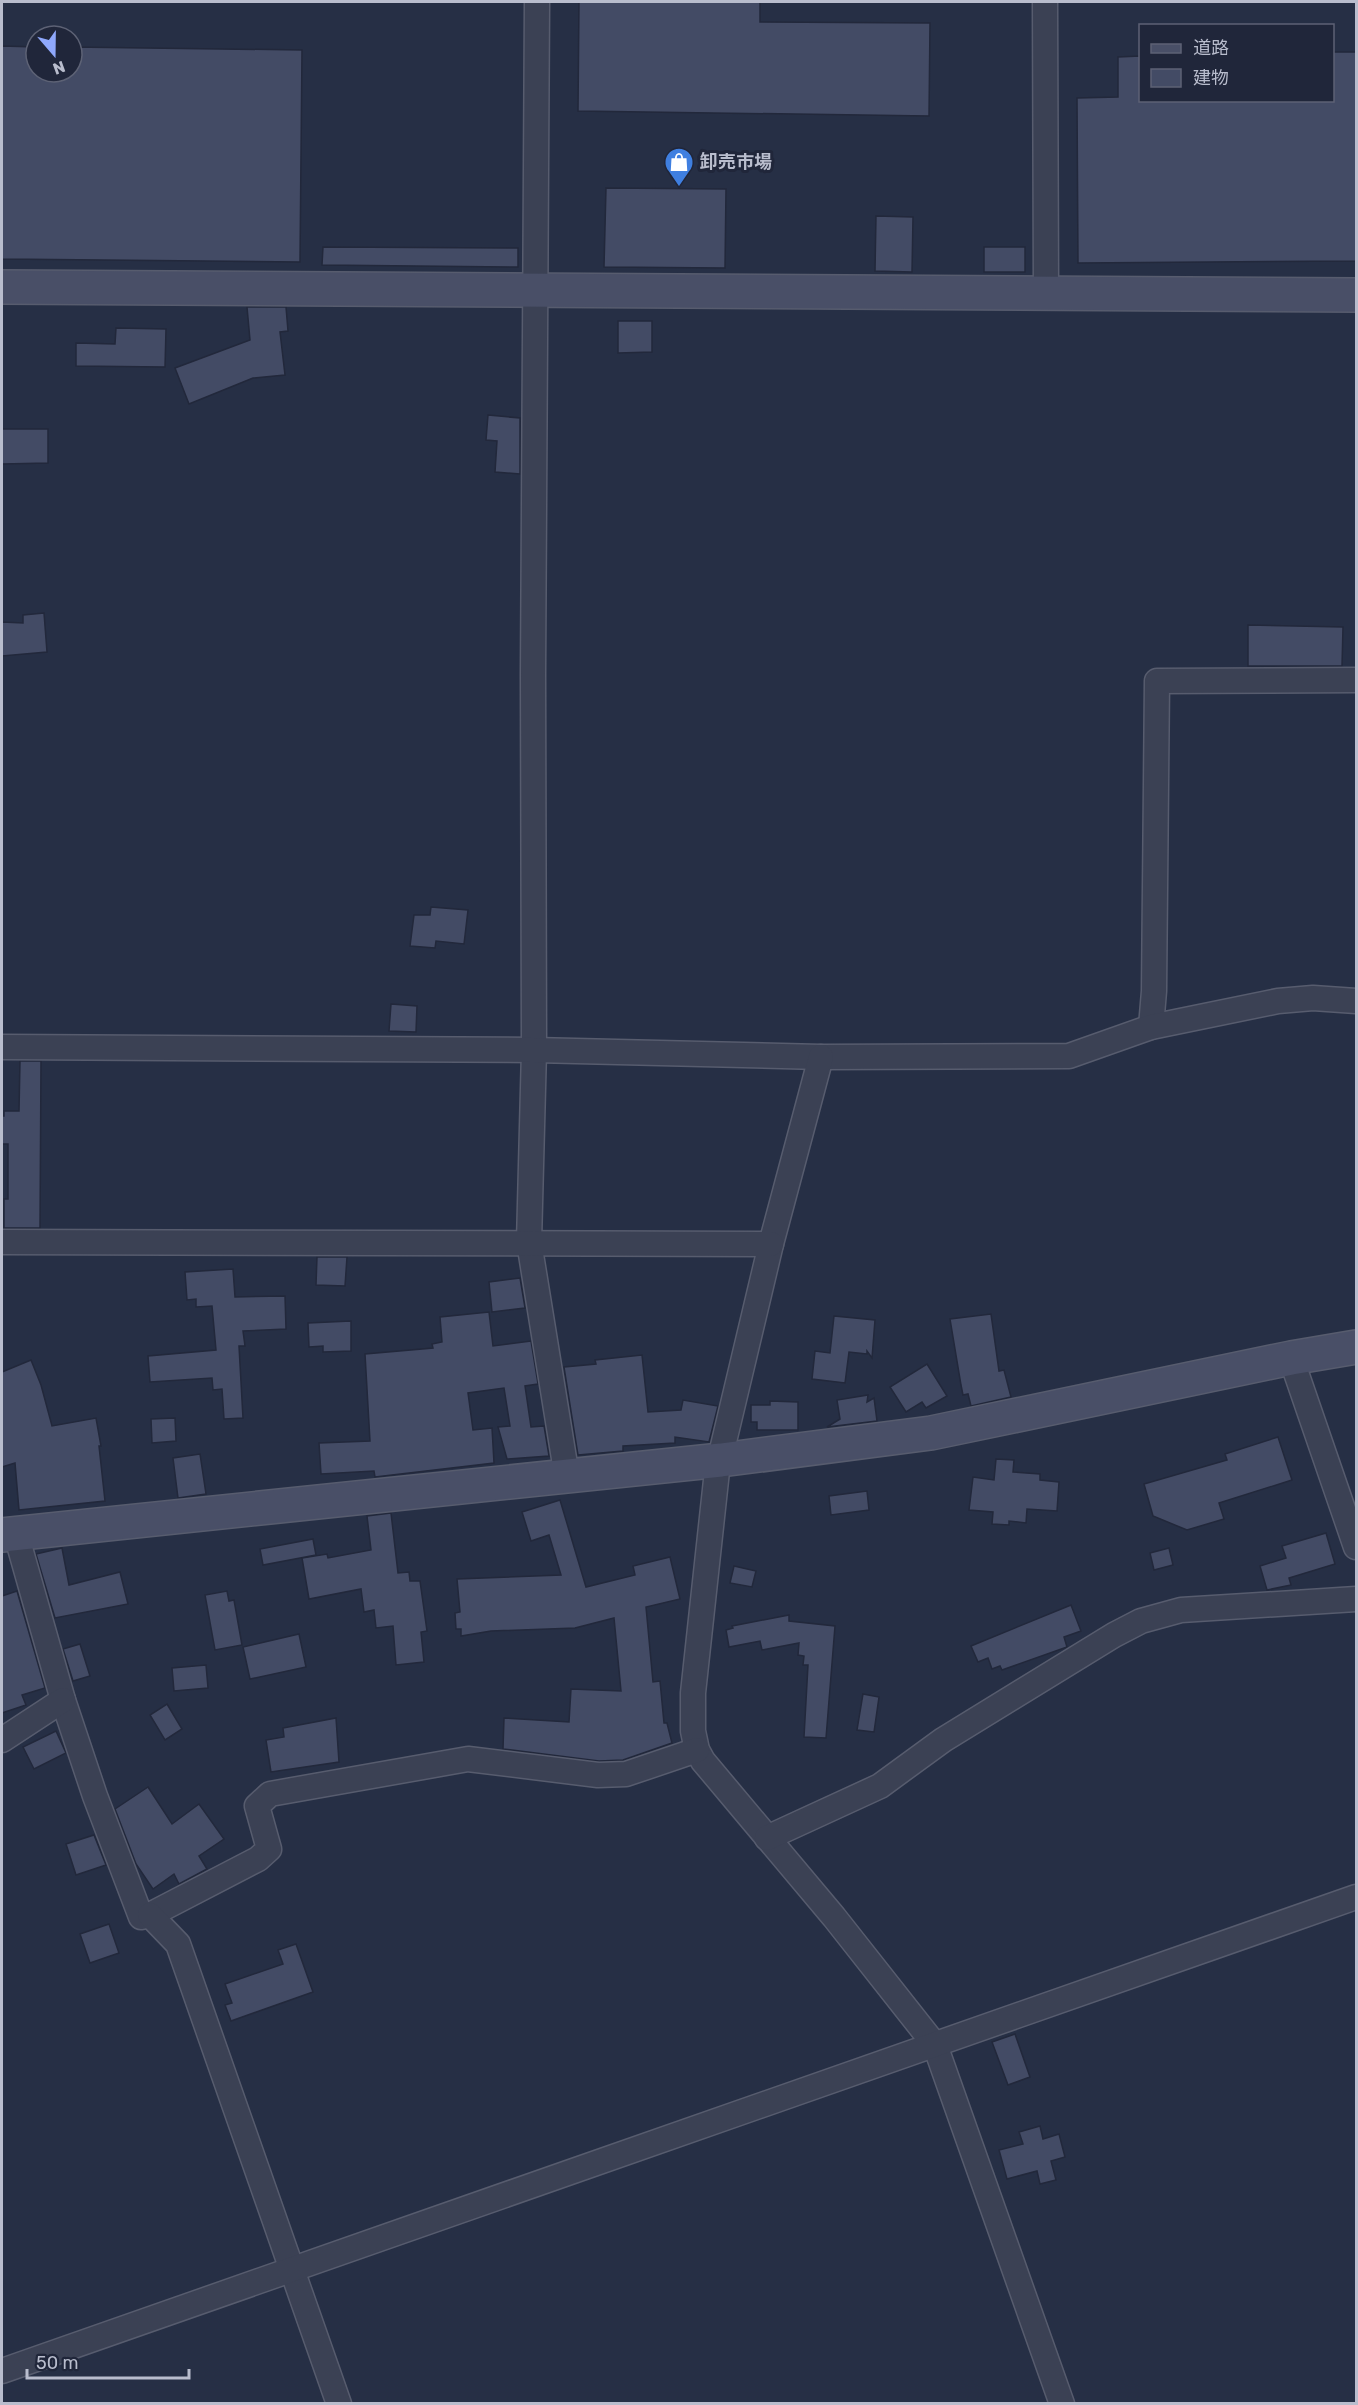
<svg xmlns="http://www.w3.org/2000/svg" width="1358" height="2405" viewBox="0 0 1358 2405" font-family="Rubik,'Noto Sans JP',sans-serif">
  <rect width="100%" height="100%" fill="#262f45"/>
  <g fill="#434b65" stroke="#22283b" stroke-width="1.5">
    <path d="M 579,2 L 760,2 L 760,22 L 930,23 L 929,116 L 578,111 Z"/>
    <path d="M 2,46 L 36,47 L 36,72 L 72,72 L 72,47 L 302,50 L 300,262 L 2,259 Z"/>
    <path d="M 1332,52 L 1356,52 L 1356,261 L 1078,263 L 1077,98 L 1118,97 L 1118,57 L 1140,56 L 1140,100 L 1332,100 Z"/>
    <path d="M 606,188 L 726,189 L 725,268 L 604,267 Z"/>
    <path d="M 876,216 L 913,217 L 912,272 L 875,271 Z"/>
    <path d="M 323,247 L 518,248 L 518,267 L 322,265 Z"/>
    <rect x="984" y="247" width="41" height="25"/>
    <path d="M 247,307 L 286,307 L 288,331 L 280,332 L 285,375 L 253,378 L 189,404 L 175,368 L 250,340 Z"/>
    <path d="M 618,321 L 652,321 L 652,352 L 618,353 Z"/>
    <path d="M 116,328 L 166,329 L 165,367 L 76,366 L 76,343 L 115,344 Z"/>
    <path d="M 488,415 L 520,418 L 520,474 L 495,472 L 497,441 L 486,440 Z"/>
    <path d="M 2,429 L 48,429 L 48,463 L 2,464 Z"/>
    <path d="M 44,613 L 47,652 L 2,656 L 2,622 L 23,623 L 23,615 Z"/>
    <path d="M 1248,625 L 1343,627 L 1342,666 L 1248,666 Z"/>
    <path d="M 431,907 L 468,910 L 464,944 L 436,941 L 435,948 L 410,946 L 414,915 L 430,915 Z"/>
    <path d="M 391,1004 L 417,1006 L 416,1032 L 389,1031 Z"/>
    <path d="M 20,1061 L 41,1061 L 40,1228 L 4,1228 L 4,1199 L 8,1199 L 8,1144 L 2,1144 L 2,1116 L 4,1116 L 4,1111 L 19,1111 Z"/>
    <path d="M 317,1257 L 347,1257 L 345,1286 L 316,1285 Z"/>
    <path d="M 233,1269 L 235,1297 L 285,1296 L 286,1329 L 243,1331 L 245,1346 L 239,1346 L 243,1418 L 224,1419 L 222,1389 L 213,1390 L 212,1378 L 150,1382 L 148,1356 L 216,1350 L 212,1306 L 196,1307 L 196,1299 L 187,1300 L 185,1272 Z"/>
    <path d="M 520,1278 L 525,1308 L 492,1312 L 489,1282 Z"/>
    <path d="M 489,1312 L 493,1346 L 531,1341 L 538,1384 L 525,1386 L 531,1427 L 544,1426 L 549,1456 L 507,1459 L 498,1427 L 510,1426 L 504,1388 L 468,1393 L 473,1430 L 492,1428 L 494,1463 L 375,1477 L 374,1471 L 321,1474 L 319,1443 L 370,1441 L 365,1354 L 433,1348 L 432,1344 L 442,1342 L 440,1317 Z"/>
    <path d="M 991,1314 L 999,1371 L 1004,1370 L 1011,1397 L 971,1406 L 968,1394 L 963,1395 L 961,1385 L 950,1319 Z"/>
    <path d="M 834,1316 L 875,1320 L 872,1358 L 867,1351 L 867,1354 L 849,1352 L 845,1383 L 812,1379 L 815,1351 L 830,1353 Z"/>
    <path d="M 351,1321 L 351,1351 L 323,1352 L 323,1346 L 309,1347 L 308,1323 Z"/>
    <path d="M 642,1355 L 648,1412 L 681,1410 L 683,1400 L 718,1406 L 709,1442 L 675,1437 L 675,1443 L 623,1446 L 623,1451 L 578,1455 L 564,1367 L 596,1364 L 595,1360 Z"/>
    <path d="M 31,1360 L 41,1385 L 52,1426 L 96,1418 L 101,1446 L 99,1446 L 105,1501 L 19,1510 L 15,1463 L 2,1467 L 2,1372 Z"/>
    <path d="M 927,1364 L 947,1396 L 926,1408 L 922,1402 L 906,1412 L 890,1387 Z"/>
    <path d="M 868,1395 L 867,1402 L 874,1398 L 877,1421 L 827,1427 L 840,1419 L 837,1400 Z"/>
    <path d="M 770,1401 L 798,1402 L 798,1430 L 757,1430 L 757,1422 L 751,1422 L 751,1405 L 770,1405 Z"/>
    <path d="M 175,1418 L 176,1441 L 152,1443 L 151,1419 Z"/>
    <path d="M 1278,1437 L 1292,1480 L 1219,1503 L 1224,1519 L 1187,1530 L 1153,1516 L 1144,1484 L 1227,1460 L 1225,1454 Z"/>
    <path d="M 200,1454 L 206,1494 L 178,1498 L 173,1458 Z"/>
    <path d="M 996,1459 L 1014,1460 L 1013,1472 L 1040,1474 L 1040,1480 L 1059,1482 L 1057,1511 L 1027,1509 L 1026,1523 L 1009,1521 L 1009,1525 L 992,1524 L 993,1512 L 969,1510 L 973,1477 L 994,1480 Z"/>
    <path d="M 867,1491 L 869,1510 L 831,1515 L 829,1496 Z"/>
    <path d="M 560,1500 L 586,1587 L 635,1575 L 633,1566 L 670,1557 L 680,1599 L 646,1607 L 653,1682 L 660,1681 L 664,1723 L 667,1723 L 672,1743 L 623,1760 L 599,1761 L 503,1749 L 504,1718 L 569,1722 L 571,1689 L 621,1691 L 614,1618 L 575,1628 L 491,1631 L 461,1636 L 461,1629 L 456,1629 L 455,1613 L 460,1612 L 457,1579 L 561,1575 L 549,1535 L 531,1541 L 522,1512 Z"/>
    <path d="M 391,1513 L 398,1573 L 409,1572 L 410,1581 L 420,1581 L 427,1631 L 421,1632 L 424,1662 L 396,1665 L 393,1626 L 376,1628 L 374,1610 L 364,1612 L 361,1589 L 309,1599 L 302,1558 L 327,1554 L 328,1558 L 371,1550 L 367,1516 Z"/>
    <path d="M 1326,1533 L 1335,1564 L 1289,1578 L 1291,1585 L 1267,1590 L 1260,1566 L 1286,1558 L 1282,1546 Z"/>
    <path d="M 313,1539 L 316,1555 L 263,1565 L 260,1549 Z"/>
    <path d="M 62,1548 L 69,1585 L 120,1572 L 128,1604 L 55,1618 L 36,1554 Z"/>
    <path d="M 1169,1548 L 1173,1565 L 1154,1570 L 1150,1553 Z"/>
    <path d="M 734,1566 L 756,1571 L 752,1587 L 730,1583 Z"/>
    <path d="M 17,1591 L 45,1688 L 22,1695 L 26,1705 L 2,1713 L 2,1596 Z"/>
    <path d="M 227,1591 L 229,1601 L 234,1600 L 242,1645 L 215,1650 L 205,1595 Z"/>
    <path d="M 1071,1605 L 1081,1631 L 1064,1637 L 1067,1647 L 1002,1670 L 1000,1666 L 992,1669 L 988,1658 L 978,1662 L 971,1646 Z"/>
    <path d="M 789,1615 L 789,1621 L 835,1626 L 826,1738 L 804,1737 L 808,1665 L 803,1665 L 804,1656 L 798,1655 L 799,1643 L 762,1650 L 760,1641 L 729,1647 L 726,1630 L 733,1628 L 732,1626 Z"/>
    <path d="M 299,1634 L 306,1667 L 250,1679 L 243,1647 Z"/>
    <path d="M 80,1644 L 90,1676 L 73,1681 L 63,1649 Z"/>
    <path d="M 206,1665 L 208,1688 L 174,1691 L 172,1668 Z"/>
    <path d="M 863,1694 L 879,1697 L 874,1732 L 857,1730 Z"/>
    <path d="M 167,1704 L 182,1729 L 165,1740 L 150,1715 Z"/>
    <path d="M 336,1718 L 339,1762 L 271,1772 L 266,1740 L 284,1737 L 283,1728 Z"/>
    <path d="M 56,1731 L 66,1753 L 34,1769 L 23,1747 Z"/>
    <path d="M 148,1787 L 172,1824 L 199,1804 L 224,1839 L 199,1856 L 207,1869 L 179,1884 L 174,1874 L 153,1889 L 136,1864 L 115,1809 Z"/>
    <path d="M 94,1835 L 106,1865 L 76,1875 L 66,1844 Z"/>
    <path d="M 109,1924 L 119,1953 L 90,1963 L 80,1934 Z"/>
    <path d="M 296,1944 L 313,1992 L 231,2021 L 225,2005 L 232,2003 L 225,1984 L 283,1964 L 278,1950 Z"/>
    <path d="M 1015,2034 L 1030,2077 L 1008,2085 L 992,2042 Z"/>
    <path d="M 1040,2126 L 1043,2139 L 1059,2134 L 1065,2157 L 1051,2161 L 1056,2180 L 1040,2184 L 1037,2171 L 1007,2179 L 999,2150 L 1023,2144 L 1019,2132 Z"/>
  </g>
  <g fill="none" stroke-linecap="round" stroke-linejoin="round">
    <g stroke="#575c6e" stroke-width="27">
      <g id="street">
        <path d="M 537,2 L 533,674 L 534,1050 L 529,1242 L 567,1477"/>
        <path d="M 1045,2 L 1046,293"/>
        <path d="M 1151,1027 L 1154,991 L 1157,681 L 1356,680"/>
        <path d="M 2,1047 L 534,1050 L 821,1057 L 1069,1056 L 1151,1027 L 1278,1001 L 1313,998 L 1356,1001"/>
        <path d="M 821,1057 L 771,1244 L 717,1471 L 693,1693 L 693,1731 L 697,1750 L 703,1761 L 834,1917 L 935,2045 L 1062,2404"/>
        <path d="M 2,1242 L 771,1244"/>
        <path d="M 1291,1358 L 1356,1547"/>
        <path d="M 16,1534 L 63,1700 L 95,1796 L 141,1917 L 150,1915 L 258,1859 L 269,1849 L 257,1806 L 270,1794 L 468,1759 L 598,1775 L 626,1774 L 697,1750"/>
        <path d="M 2,1740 L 63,1700"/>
        <path d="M 767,1838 L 880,1786 L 943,1740 L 1114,1635 L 1141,1621 L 1181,1610 L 1356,1599"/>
        <path d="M 150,1915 L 178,1944 L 339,2404"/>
        <path d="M 2,2371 L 1356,1897"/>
      </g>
    </g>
    <g stroke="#575c6e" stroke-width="36">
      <g id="secondary">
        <path d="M 2,287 L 1356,295"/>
        <path d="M 2,1535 L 721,1460 L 931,1433 L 1291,1358 L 1356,1347"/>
      </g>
    </g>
    <use href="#street" stroke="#3b4154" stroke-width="24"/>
    <use href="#secondary" stroke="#494f67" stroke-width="33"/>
  </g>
  <defs>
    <g id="shop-pin" transform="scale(1.5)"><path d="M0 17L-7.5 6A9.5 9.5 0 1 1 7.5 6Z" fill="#3f7fe0" stroke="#20263a"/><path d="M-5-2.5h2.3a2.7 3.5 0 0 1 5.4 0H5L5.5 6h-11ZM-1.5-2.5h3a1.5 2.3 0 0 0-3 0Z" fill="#fff"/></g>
  </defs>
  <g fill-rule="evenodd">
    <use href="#shop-pin" x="679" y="162"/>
  </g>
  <g text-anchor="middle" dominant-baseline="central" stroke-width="6" stroke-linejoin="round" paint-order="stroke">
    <g font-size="18" font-weight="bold" fill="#b9bdcd" stroke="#20263a" text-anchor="start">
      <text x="700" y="162">卸売市場</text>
    </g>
  </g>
  <rect width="1358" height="2405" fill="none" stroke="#b9bdcd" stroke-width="6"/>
  <rect x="1139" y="24" width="195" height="78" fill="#20263a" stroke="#5d6275" stroke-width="1.5"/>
  <rect x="1151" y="44" width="30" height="9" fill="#494f67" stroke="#5d6275" stroke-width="1.5"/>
  <text x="1193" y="54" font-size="18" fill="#b9bdcd">道路</text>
  <rect x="1151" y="69" width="30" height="18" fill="#434b65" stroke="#5d6275" stroke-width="1.5"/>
  <text x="1193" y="84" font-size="18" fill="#b9bdcd">建物</text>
  <g transform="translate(54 54) rotate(160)"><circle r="28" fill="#20263a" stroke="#5d6275" stroke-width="1.5"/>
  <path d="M0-4.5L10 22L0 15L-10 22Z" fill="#8fa8fc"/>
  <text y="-9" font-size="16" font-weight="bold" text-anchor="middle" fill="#b9bdcd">N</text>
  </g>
  <path d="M27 2369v9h162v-9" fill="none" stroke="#b9bdcd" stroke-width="3"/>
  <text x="36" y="2369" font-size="18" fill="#b9bdcd" stroke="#20263a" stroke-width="4.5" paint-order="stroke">50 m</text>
</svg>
